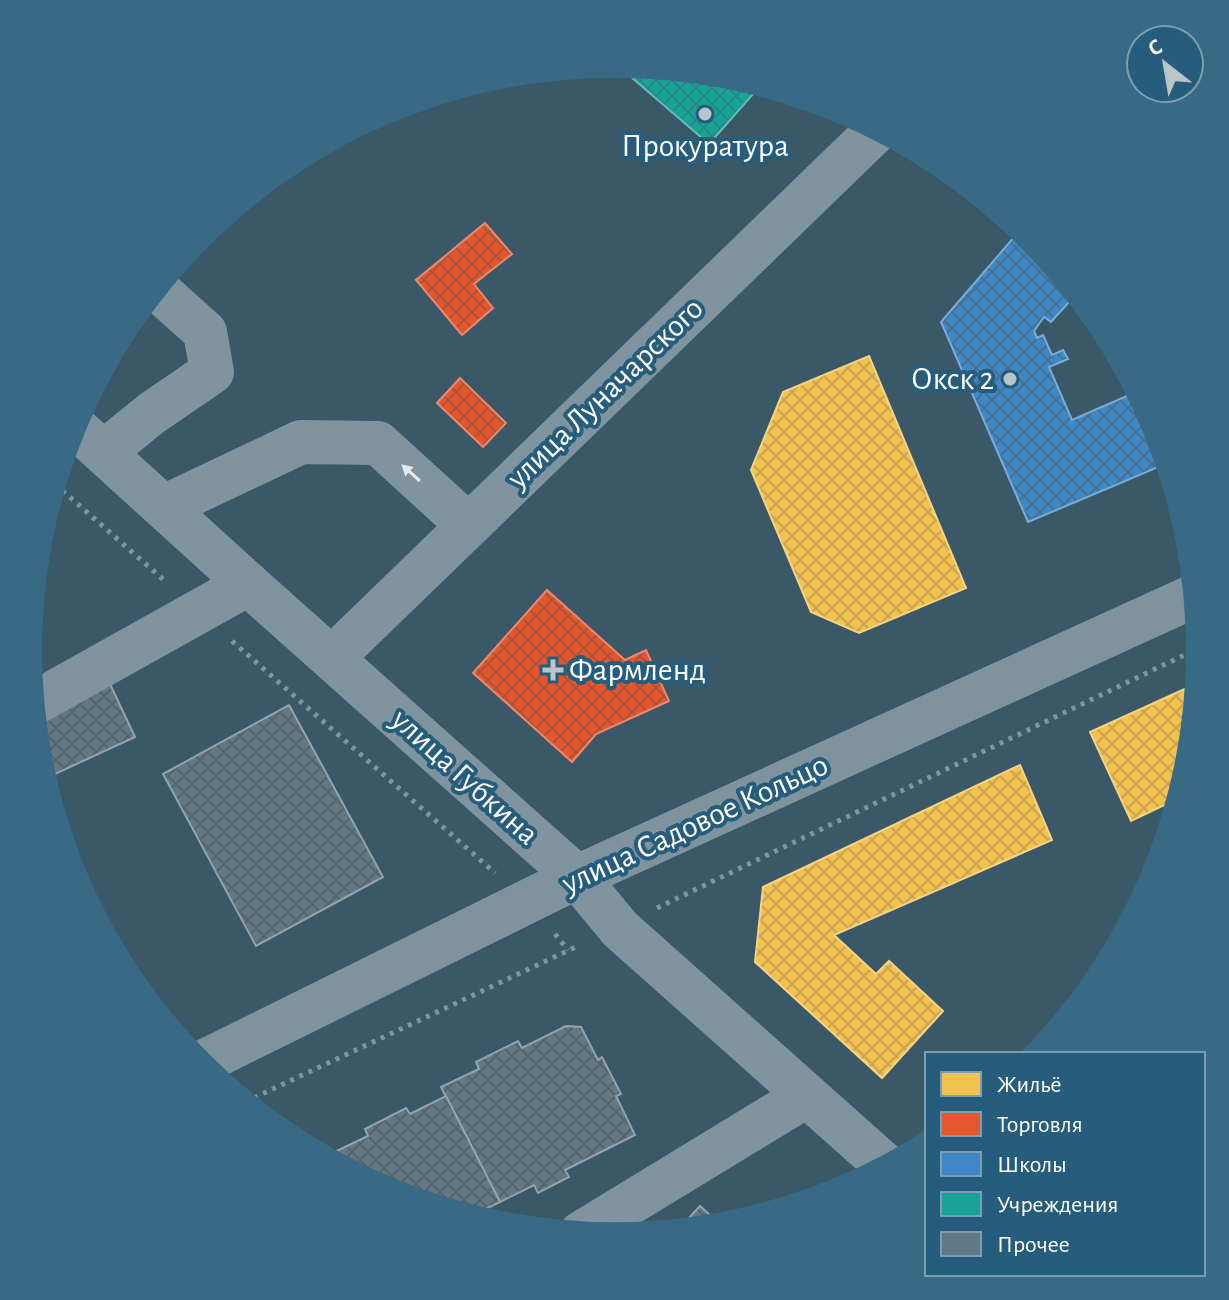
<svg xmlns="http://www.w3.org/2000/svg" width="1229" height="1300" viewBox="0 0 1229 1300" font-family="'Alegreya Sans',sans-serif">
  <defs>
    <pattern id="homes-cross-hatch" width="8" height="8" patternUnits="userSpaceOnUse" patternTransform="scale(2)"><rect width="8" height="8" fill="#f2c14e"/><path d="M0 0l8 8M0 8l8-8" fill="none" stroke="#c8a44e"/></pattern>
    <pattern id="shops-cross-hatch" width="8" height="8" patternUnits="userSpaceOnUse" patternTransform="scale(2)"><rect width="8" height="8" fill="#e4572e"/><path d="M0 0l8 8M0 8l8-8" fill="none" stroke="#af5338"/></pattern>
    <pattern id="schools-cross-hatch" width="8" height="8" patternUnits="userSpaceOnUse" patternTransform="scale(2)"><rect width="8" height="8" fill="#3f88c5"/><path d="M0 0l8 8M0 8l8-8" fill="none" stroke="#447095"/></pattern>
    <pattern id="public-cross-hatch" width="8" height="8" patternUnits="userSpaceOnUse" patternTransform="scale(2)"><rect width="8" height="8" fill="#17a398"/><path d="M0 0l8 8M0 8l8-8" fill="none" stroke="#278981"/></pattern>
    <pattern id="building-cross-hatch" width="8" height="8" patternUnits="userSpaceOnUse" patternTransform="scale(2)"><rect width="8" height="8" fill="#637885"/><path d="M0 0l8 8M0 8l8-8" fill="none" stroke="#586268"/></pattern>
  </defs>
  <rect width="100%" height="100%" fill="#3b5868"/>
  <g fill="url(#homes-cross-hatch)" stroke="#f6d483" stroke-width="2">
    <path d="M 869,356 L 966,588 L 859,633 L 811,612 L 751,470 L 783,392 Z"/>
    <path d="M 1198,683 L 1190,765 L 1179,798 L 1131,821 L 1090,732 Z"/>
    <path d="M 1020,765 L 1052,840 L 834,935 L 876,974 L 889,961 L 943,1011 L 882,1078 L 755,962 L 763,887 Z"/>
  </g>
  <g fill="url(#shops-cross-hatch)" stroke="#ec896d" stroke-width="2">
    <path d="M 485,223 L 512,254 L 474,284 L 493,308 L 462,335 L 416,280 Z"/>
    <path d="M 460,378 L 506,423 L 483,447 L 437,403 Z"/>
    <path d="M 547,590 L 625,660 L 646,650 L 669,701 L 596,734 L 572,762 L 473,673 Z"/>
  </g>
  <path fill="url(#schools-cross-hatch)" stroke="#79acd6" stroke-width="2" d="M 1021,229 L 1030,236 L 1071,287 L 1064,295 L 1070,301 L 1051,322 L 1044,317 L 1034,331 L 1037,338 L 1043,335 L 1052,355 L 1063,350 L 1068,359 L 1049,367 L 1072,420 L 1138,391 L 1157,426 L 1168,463 L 1028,522 L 941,322 Z"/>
  <path fill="url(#public-cross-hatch)" stroke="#5dbfb7" stroke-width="2" d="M 616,64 L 729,75 L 761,85 L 709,144 Z"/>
  <g fill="url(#building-cross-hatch)" stroke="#92a4ae" stroke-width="2">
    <path d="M 110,684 L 135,737 L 44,779 L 39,764 L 35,719 Z"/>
    <path d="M 289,705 L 383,877 L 256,946 L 163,774 Z"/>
    <path d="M 566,1026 L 581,1027 L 598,1060 L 602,1057 L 621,1094 L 616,1096 L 635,1135 L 565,1170 L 569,1177 L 538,1193 L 534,1185 L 500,1202 L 441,1087 L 479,1069 L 476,1062 L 518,1041 L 522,1048 Z"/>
    <path d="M 446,1096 L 500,1202 L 471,1216 L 390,1192 L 330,1160 L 328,1155 L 368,1136 L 365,1129 L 406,1108 L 410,1114 Z"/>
    <path d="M 700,1206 L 722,1226 L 678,1230 Z"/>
  </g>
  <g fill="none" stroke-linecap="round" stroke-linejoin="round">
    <g stroke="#7f949f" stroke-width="5" stroke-dasharray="4 6" stroke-linecap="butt">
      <path d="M 55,484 L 165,581"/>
      <path d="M 232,641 L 495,873"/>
      <path d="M 657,908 L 1201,647"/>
      <path d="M 555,934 L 568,950"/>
      <path d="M 245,1102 L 580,945"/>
    </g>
    <g stroke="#7f949f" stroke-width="44">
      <path d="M 73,425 L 248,584 L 577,877 L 620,929 L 886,1166"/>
      <path d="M 104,452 L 152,413 L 212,372 L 205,332 L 156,288"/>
      <path d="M 164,507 L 301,442 L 378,443 L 468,525"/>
      <path d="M 332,658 L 878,129"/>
      <path d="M 33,704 L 248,584"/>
      <path d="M 581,1233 L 806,1096"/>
    </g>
    <path stroke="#7e939e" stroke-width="44" d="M 199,1064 L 577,877 L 1196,595"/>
  </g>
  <defs><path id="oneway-solid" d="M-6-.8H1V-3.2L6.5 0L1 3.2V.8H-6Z" transform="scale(2)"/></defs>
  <use fill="#e5eaec" href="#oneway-solid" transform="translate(411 473) rotate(-138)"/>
  <g fill="#bac5ca" stroke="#275d7c" stroke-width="3">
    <circle cx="705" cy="114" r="8"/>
    <circle cx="1010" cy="379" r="8"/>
    <path d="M549 658h8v8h8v8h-8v8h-8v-8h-8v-8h8z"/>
  </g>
  <g text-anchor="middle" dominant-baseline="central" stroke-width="8" stroke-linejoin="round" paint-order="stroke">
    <g font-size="32" fill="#fff" stroke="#275d7c">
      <text x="705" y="146">Прокуратура</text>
      <text x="994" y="379" text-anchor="end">Окск 2</text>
      <text x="569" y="670" text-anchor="start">Фармленд</text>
    </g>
    <g font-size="32" fill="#fff" stroke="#275d7c">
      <text transform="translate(605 393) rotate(-44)">улица Луначарского</text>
      <text transform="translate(465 777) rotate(42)">улица Губкина</text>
      <text transform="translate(695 824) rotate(-25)">улица Садовое Кольцо</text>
    </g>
  </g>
  <path d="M0 0H1229V1300H0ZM42 650a572 572 0 1 1 1144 0a572 572 0 1 1-1144 0Z" fill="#386a86" fill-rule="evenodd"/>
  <rect x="925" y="1052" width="280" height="224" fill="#275d7c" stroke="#7d9eb0" stroke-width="2"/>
  <rect x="941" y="1072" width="40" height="24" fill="#f2c14e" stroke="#7d9eb0" stroke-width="2"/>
  <text x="997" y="1092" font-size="24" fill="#ffffff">Жильё</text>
  <rect x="941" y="1112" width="40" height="24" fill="#e4572e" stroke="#7d9eb0" stroke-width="2"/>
  <text x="997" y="1132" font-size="24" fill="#ffffff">Торговля</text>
  <rect x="941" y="1152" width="40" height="24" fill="#3f88c5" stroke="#7d9eb0" stroke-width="2"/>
  <text x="997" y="1172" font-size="24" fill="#ffffff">Школы</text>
  <rect x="941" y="1192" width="40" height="24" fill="#17a398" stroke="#7d9eb0" stroke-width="2"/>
  <text x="997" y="1212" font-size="24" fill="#ffffff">Учреждения</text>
  <rect x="941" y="1232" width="40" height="24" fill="#637885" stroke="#7d9eb0" stroke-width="2"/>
  <text x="997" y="1252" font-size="24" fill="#ffffff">Прочее</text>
  <g transform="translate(1165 64) rotate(329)"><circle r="38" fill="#275d7c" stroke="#7d9eb0" stroke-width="2"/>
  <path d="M0-6L14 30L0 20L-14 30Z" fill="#bac5ca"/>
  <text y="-12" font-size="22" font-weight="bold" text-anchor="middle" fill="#ffffff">С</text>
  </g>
</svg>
